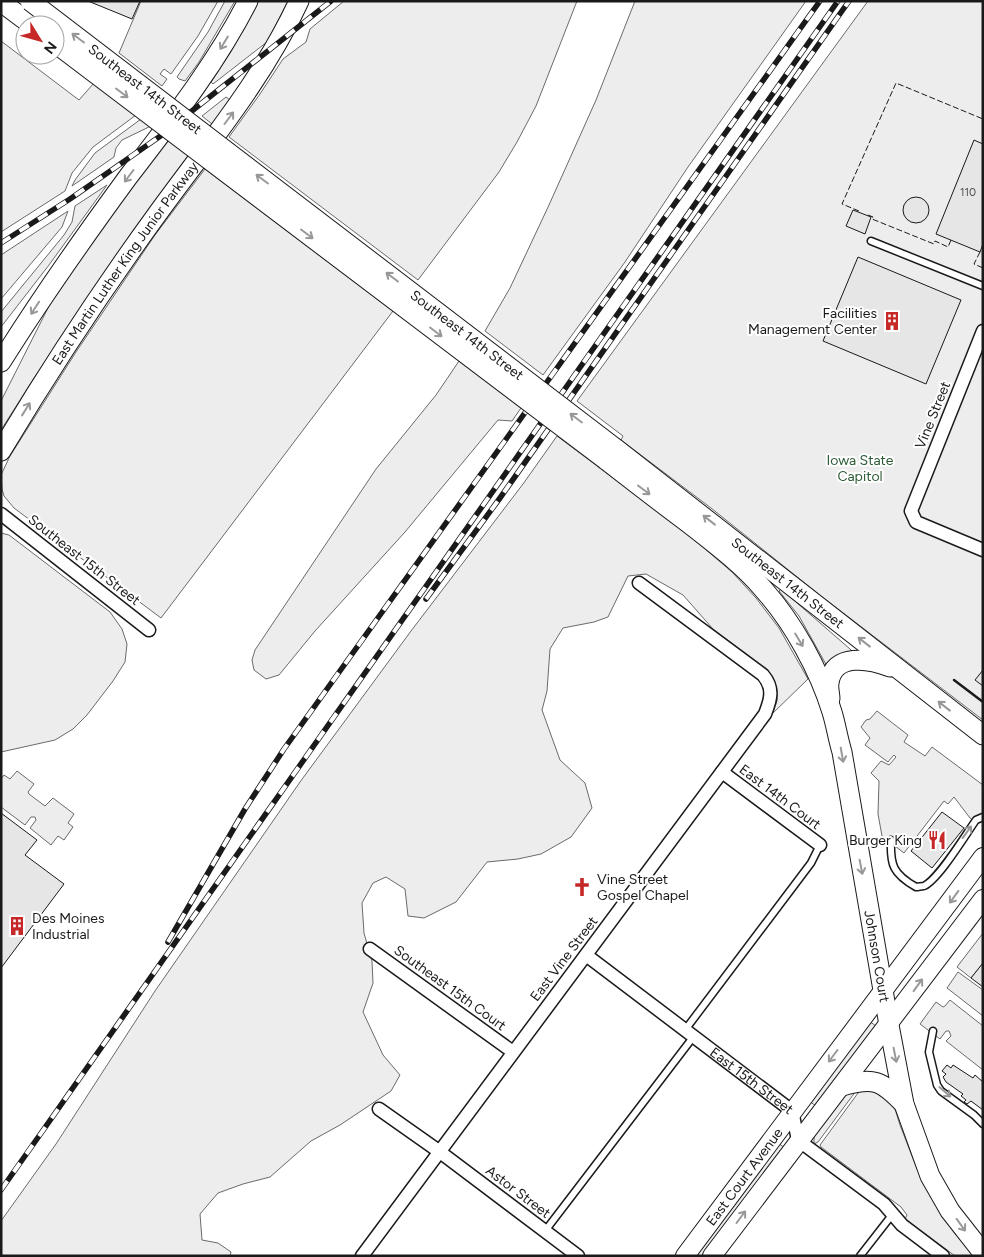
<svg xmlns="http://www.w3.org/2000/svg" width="984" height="1257" viewBox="0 0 984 1257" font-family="Figtree,sans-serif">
  <rect width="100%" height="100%" fill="#fff"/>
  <g fill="#ededed" stroke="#6a6a6a">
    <path d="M 141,1 L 218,1 L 198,36 L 171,74 L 164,69 L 160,74 L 167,79 L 162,86 L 119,53 Z"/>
    <path d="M 225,1 L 235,1 L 199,62 L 185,81 L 179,79 L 177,77 L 208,32 Z"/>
    <path d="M 258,1 L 288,1 L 267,42 L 213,84 L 211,82 L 230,53 Z"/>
    <path d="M 344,1 L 577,1 L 536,106 L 517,142 L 499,172 L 418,280 L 229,137 L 260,94 L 283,59 L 306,42 L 310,29 Z"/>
    <path d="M 635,1 L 806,1 L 688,167 L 625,262 L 543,375 L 485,331 L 510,288 L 549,205 L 596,100 Z"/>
    <path d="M 868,1 L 983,1 L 983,720 L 821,596 L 711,508 L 621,440 L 623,436 L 577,401 Z"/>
    <path d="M 1,41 L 79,100 L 94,83 L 136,115 L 93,147 L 72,173 L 65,191 L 1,232 Z"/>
    <path d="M 226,97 L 230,100 L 212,124 L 202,116 Z"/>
    <path d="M 141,119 L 151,126 L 122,140 L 116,148 L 114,157 L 72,186 L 75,180 L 95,153 Z"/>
    <path d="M 168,140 L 189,155 L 134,230 L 34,378 L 1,430 L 1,401 L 50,304 L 115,210 Z"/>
    <path d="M 205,169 L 393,311 L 161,618 L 14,508 L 4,496 L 2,489 L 1,475 L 10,456 L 76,352 L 155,235 Z"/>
    <path d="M 107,185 L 49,265 L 1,327 L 1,312 L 64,235 L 72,222 L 75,206 Z"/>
    <path d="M 68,211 L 62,227 L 1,299 L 1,255 Z"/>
    <path d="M 459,361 L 521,408 L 512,421 L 498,420 L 405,532 L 315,631 L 279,675 L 266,679 L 254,670 L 252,660 L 255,650 L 376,469 L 436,395 Z"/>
    <path d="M 557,436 L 684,531 L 732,572 L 756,598 L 779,628 L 808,679 L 772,714 L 777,701 L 777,690 L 775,682 L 767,669 L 713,629 L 683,595 L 646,574 L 628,576 L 608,617 L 594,622 L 563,628 L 550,649 L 547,691 L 542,710 L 560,760 L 585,783 L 592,808 L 571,837 L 541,854 L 518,859 L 487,862 L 456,902 L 424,918 L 408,916 L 405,889 L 386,877 L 373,883 L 362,903 L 364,933 L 372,961 L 373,983 L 363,1012 L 383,1055 L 400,1075 L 391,1091 L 340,1125 L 311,1141 L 270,1177 L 243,1184 L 218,1193 L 200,1214 L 202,1240 L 218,1243 L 231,1252 L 230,1256 L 1,1256 L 1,1221 L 56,1144 L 155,991 L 300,782 L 411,631 L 523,484 Z"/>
    <path d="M 1,533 L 9,535 L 110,612 L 122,629 L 127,644 L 125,662 L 113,681 L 87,715 L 73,729 L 55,740 L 1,752 Z"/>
    <path d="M 781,589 L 850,649 L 852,651 L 828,668 L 799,616 L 779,591 Z"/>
    <path d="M 877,711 L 908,735 L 904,742 L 925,756 L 932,747 L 983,785 L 983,818 L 978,824 L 970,818 L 954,797 L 948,804 L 944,801 L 904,853 L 882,836 L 878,814 L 879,781 L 871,773 L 881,761 L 889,765 L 896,757 L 894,755 L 893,756 L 888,762 L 865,745 L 870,738 L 861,727 L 866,720 L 870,719 Z"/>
    <path d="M 17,771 L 34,784 L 28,792 L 29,794 L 45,806 L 53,798 L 74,814 L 68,823 L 73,827 L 64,840 L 58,836 L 51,845 L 30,828 L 36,820 L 35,817 L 31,817 L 25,825 L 1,807 L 1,779 L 4,775 L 10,779 Z"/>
    <path d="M 983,933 L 983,963 L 971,978 L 957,967 Z"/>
    <path d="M 958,972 L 983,990 L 983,1016 L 947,988 Z"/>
    <path d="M 950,1000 L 983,1026 L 983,1070 L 946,1041 L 951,1036 L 949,1031 L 946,1031 L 940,1039 L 920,1024 L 936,1002 L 943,1007 L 945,1006 Z"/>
    <path d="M 869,1021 L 876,1026 L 816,1106 L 809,1101 Z"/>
    <path d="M 866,1087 L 883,1091 L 895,1109 L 900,1125 L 917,1169 L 935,1201 L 953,1231 L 974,1256 L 955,1256 L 905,1219 L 907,1215 L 901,1207 L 821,1147 L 820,1145 L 858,1093 Z"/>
    <path d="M 856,1091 L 818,1142 L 814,1144 L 814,1137 L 817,1132 L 841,1100 L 848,1093 Z"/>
    <path d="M 778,1143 L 785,1148 L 704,1256 L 693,1256 Z"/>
  </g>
  <g fill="#e6e6e6" stroke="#1a1a1a">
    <path d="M 88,1 L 140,1 L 132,19 Z"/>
    <path d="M 974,140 L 983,144 L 983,244 L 980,252 L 936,234 Z"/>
    <circle cx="916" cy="210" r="13"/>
    <path d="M 853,210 L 871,217 L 865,234 L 846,226 Z"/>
    <path d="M 858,257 L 961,300 L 926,384 L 823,341 Z"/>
    <path d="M 983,670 L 983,686 L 975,680 Z"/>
    <path d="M 942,812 L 964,828 L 932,868 L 911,851 Z"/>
    <path d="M 1,813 L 37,840 L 25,855 L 64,884 L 1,968 Z"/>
    <path d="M 983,963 L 983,987 L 971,978 Z"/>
    <path d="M 947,1065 L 951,1068 L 953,1065 L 973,1078 L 975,1075 L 983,1082 L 983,1110 L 971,1101 L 967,1104 L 964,1102 L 966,1100 L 961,1096 L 963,1094 L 946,1082 L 943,1077 L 946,1074 L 942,1071 Z"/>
  </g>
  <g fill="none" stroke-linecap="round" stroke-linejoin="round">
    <g stroke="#1a1a1a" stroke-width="9">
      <g id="lane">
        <path d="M 871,241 L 983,286"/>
        <path d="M 891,840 C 890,865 893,874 916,887 C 918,887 922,886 924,886 C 939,879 966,834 976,820 L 983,817"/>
        <path d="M 685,1030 L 811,863 L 820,845"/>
        <path d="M 933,1031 L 929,1052 L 937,1085 L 941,1091 L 974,1115 L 983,1124"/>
        <path d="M 545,1231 L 694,1036"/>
        <path d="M 860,1256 L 892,1215"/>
      </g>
    </g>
    <g stroke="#1a1a1a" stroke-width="15">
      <g id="street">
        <path d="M 983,331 L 911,511 L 916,522 L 983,550"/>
        <path d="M 1,514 L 149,630"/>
        <path d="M 722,772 L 820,845"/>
        <path d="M 370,949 L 513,1052"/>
        <path id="s1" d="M 586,955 L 792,1111 L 798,1140 L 884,1204 L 902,1225 L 943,1256"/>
        <path d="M 379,1109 L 440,1152 L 578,1256"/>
        <path d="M 362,1256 L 765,714 C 771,699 774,688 763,675 L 639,583"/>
      </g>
    </g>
    <g stroke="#1a1a1a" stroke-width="20">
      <g id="secondary">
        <path id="s2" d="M 685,1256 L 983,857"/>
        <path d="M 712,1256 L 983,899"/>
      </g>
    </g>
    <g stroke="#1a1a1a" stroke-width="21">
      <g id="primary">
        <path d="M 1,2 L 32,25"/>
        <path d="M 1,362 C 41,298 84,237 128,177 C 171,121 216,64 248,1"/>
        <path id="s3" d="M 615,448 L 983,735"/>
        <path id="s4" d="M 1,451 C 50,369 102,290 158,213 C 208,144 263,79 299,1"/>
        <path id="s5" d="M 606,460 C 633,481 660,502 687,522 C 714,543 742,564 764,590 C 793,623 819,669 832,712 C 836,725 838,739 842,752 L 889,1025 L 904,1104 L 930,1176 L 950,1211 L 983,1253"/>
        <path d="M 830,699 C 830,694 828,688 829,683 C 833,652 870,659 890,667"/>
        <path d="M 842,1086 C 874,1077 881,1080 904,1104"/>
      </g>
    </g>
    <use href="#lane" stroke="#fff" stroke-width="6"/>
    <use href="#street" stroke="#fff" stroke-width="12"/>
    <use href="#secondary" stroke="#fff" stroke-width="18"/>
    <use href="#primary" stroke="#fff" stroke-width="19"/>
    <g stroke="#1a1a1a" stroke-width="5.5">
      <g id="rail">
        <path d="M 1,243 L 70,199 L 159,137 L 331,1"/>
        <path d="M 426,599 L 500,498 L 849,1"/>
        <path d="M 168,942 L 245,809 L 284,749 L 820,1"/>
        <path d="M 1,1190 L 838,1"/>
      </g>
    </g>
    <use href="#rail" stroke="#fff" stroke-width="4" stroke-dasharray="11" stroke-linecap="butt"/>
    <g stroke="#1a1a1a" stroke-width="21" stroke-linecap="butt">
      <g id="primary-bridge">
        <path id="s6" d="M 30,1 L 615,448"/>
        <path d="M 55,43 L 606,460"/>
      </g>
    </g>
    <use href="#primary-bridge" stroke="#fff" stroke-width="19"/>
    <g stroke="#1a1a1a" stroke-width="1" stroke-dasharray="6 2.5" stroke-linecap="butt">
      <path d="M 859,211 L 842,204 L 896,83 L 983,119"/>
      <path d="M 868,215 L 873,217 L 872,219 L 934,244 L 935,241 L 948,247 L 951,240"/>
      <path d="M 980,252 L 974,264 L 983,268"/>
    </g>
    <path stroke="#1a1a1a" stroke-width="2.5" d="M 954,680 L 983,702"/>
  </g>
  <defs><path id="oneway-shaft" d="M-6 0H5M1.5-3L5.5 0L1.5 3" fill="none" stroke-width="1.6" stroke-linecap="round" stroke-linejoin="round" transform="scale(1.25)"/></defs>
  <g stroke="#989898">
    <use href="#oneway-shaft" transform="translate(78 38) rotate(-143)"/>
    <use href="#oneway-shaft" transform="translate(224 43) rotate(121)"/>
    <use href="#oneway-shaft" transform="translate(122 93) rotate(37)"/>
    <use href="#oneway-shaft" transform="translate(229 118) rotate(-53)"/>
    <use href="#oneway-shaft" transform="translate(129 176) rotate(127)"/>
    <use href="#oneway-shaft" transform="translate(262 179) rotate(-143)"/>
    <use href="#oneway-shaft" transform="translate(307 234) rotate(37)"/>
    <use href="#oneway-shaft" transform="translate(392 277) rotate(-143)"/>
    <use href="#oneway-shaft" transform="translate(35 308) rotate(123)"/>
    <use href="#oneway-shaft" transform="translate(436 332) rotate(37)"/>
    <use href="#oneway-shaft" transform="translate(26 409) rotate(-58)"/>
    <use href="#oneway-shaft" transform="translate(576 418) rotate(-143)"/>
    <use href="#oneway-shaft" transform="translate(644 490) rotate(37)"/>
    <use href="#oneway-shaft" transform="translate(709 520) rotate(-142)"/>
    <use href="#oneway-shaft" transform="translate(799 640) rotate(59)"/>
    <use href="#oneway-shaft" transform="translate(864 642) rotate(-142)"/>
    <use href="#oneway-shaft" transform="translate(944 706) rotate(-142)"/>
    <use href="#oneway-shaft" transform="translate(842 755) rotate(80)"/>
    <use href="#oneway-shaft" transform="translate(967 832) rotate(-54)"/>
    <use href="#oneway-shaft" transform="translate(861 867) rotate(79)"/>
    <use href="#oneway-shaft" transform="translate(954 897) rotate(126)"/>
    <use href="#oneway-shaft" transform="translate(918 985) rotate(-54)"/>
    <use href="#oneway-shaft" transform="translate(895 1055) rotate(79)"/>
    <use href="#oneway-shaft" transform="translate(833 1056) rotate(127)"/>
    <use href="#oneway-shaft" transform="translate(945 1092) rotate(41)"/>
    <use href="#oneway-shaft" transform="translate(741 1217) rotate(-53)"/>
    <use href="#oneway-shaft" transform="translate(961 1225) rotate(54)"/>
  </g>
  <defs>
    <g id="building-bare" transform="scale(1.5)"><path d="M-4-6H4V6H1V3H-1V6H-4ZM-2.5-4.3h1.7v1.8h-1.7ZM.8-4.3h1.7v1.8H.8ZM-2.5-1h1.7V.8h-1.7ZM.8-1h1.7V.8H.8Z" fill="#c62828" stroke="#fff" stroke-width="2.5" paint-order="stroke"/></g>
    <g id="restaurant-bare" transform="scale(1.5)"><path d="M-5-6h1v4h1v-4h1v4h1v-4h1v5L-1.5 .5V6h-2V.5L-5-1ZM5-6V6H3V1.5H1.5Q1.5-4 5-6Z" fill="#c62828" stroke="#fff" stroke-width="2.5" paint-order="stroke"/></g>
    <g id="church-bare" transform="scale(1.5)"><path d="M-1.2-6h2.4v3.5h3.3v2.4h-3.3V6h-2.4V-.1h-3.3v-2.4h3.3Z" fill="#c62828" stroke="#fff" stroke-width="2.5" paint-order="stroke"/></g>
  </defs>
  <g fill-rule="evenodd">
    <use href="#building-bare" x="892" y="321"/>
    <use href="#restaurant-bare" x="937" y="840"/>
    <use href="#church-bare" x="582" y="887"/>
    <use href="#building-bare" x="17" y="926"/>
  </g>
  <g text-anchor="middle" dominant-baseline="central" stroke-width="4" stroke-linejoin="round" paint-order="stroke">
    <g font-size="11" fill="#4d4d4d">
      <text x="968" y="192">110</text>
    </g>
    <g font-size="14" fill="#1a1a1a" stroke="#fff">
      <text stroke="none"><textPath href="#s6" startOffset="145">Southeast 14th Street</textPath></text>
      <text stroke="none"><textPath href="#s4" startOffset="225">East Martin Luther King Junior Parkway</textPath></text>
      <text stroke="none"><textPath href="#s6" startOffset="550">Southeast 14th Street</textPath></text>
      <text transform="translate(933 415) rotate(-68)">Vine Street</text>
      <text transform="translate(84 560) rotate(38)">Southeast 15th Street</text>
      <text stroke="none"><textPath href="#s3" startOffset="219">Southeast 14th Street</textPath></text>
      <text transform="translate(780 797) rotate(37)">East 14th Court</text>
      <text stroke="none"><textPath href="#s5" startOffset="594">Johnson Court</textPath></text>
      <text transform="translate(564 959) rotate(-53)">East Vine Street</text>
      <text transform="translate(450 988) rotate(36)">Southeast 15th Court</text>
      <text stroke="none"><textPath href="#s1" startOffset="208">East 15th Street</textPath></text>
      <text stroke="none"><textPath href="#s2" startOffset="99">East Court Avenue</textPath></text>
      <text transform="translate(518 1192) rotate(37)">Astor Street</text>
    </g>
    <g font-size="14" fill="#1a1a1a" stroke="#fff" text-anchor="end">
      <text x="877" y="313">Facilities<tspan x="877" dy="16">Management Center</tspan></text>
      <text x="922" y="840">Burger King</text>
      <text x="597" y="879" text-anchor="start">Vine Street<tspan x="597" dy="16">Gospel Chapel</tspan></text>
      <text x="32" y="918" text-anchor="start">Des Moines<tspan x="32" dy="16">Industrial</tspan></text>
    </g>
    <g font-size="14" fill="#2b5a34" stroke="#fff">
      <text x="860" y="460">Iowa State<tspan x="860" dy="16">Capitol</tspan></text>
    </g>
  </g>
  <rect width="984" height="1257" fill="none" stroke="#1a1a1a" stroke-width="5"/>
  <g transform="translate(40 40) rotate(127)"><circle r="24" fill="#ffffff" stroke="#a3a3a3"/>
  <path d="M0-4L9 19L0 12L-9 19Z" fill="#c62828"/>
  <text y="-8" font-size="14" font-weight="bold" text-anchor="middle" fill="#1a1a1a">N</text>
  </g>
</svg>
